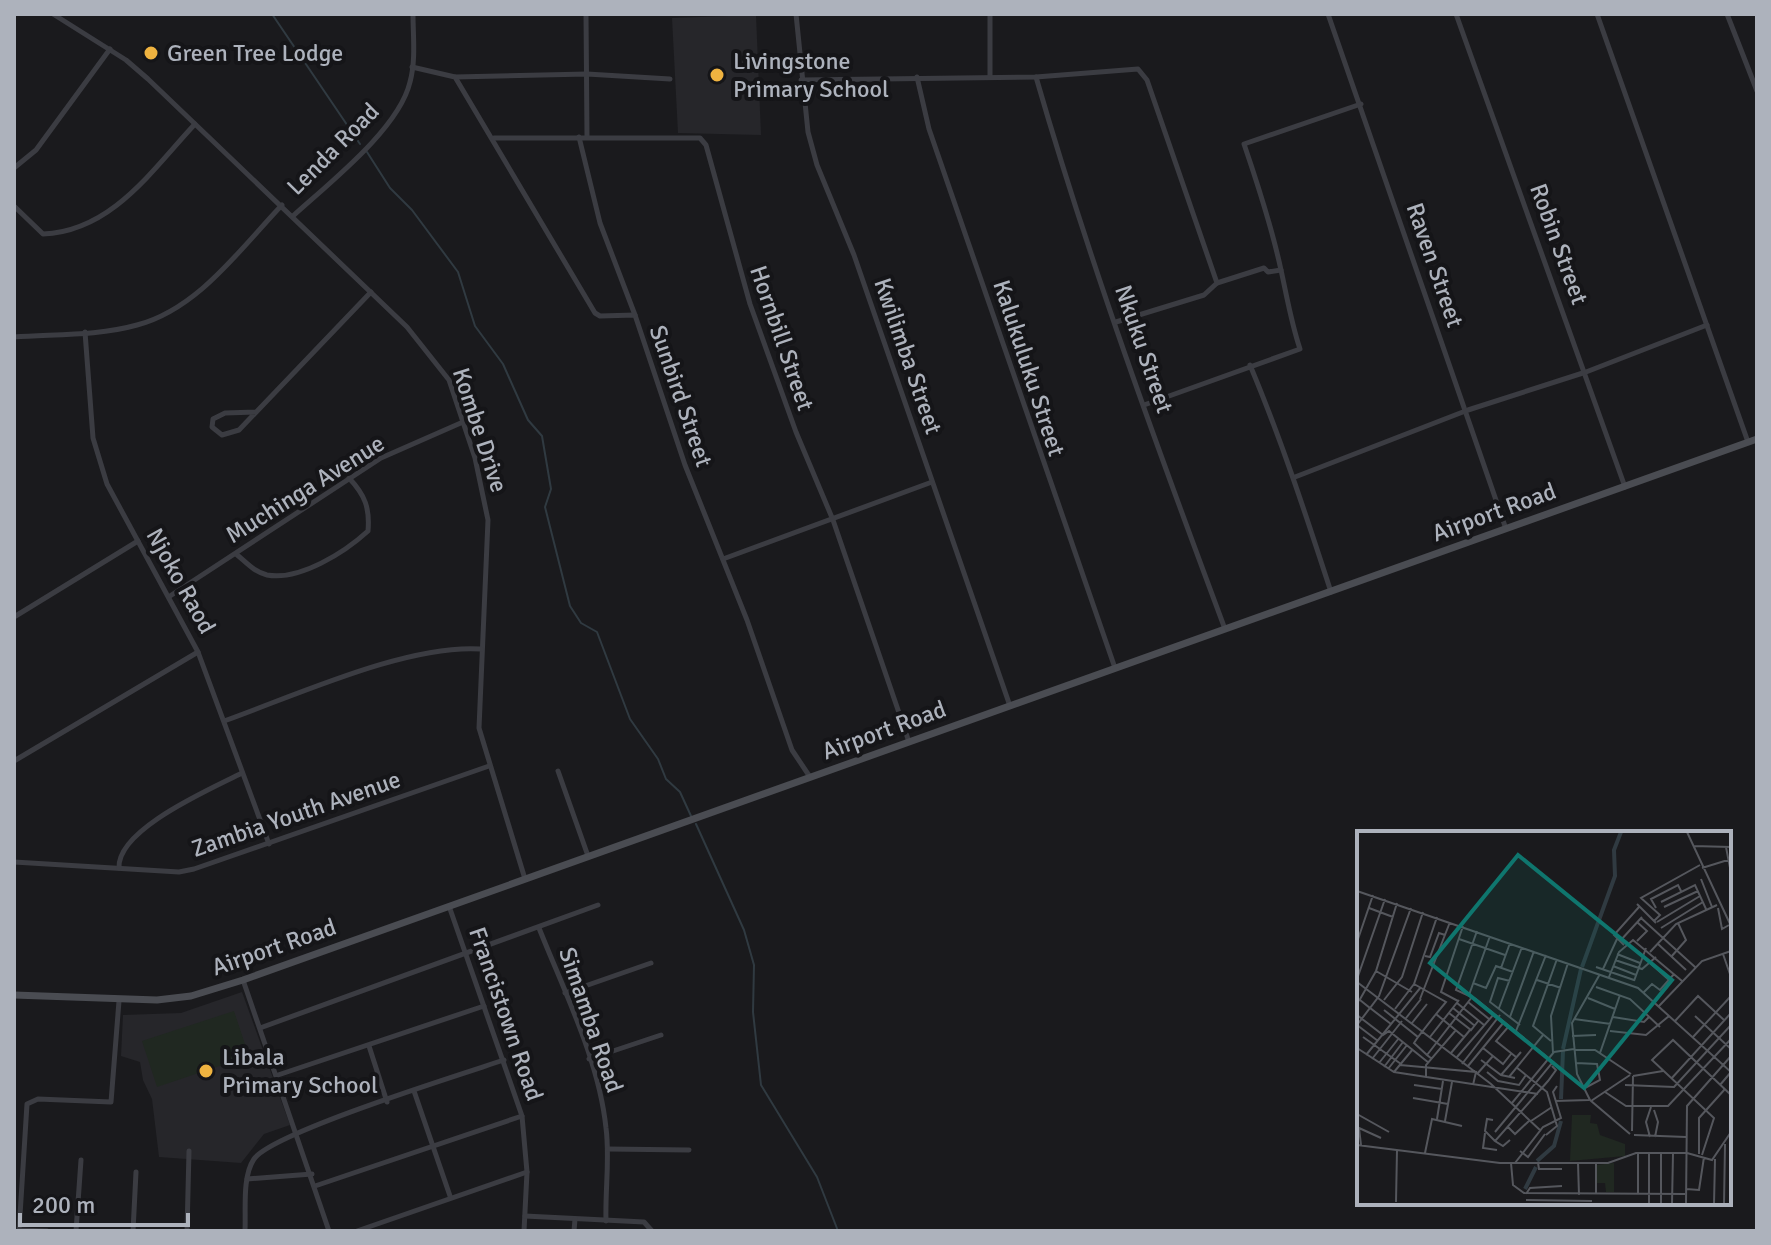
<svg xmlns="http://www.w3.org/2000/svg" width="1771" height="1245" viewBox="0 0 1771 1245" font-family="Signika,sans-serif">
  <rect width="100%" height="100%" fill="#1a1a1d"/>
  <g fill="#26262a">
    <path d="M 756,15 L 761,135 L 678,133 L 672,18 Z"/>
    <path d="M 242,992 L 290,1125 L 264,1134 L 241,1163 L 159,1157 L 152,1099 L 143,1080 L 140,1062 L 121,1056 L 123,1015 L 181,1013 Z"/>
  </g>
  <path fill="#202821" d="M 234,1011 L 249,1056 L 157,1087 L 142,1041 Z"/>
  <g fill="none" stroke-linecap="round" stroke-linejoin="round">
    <g stroke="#303a41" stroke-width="2">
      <path d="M 272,14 L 360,144"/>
      <path d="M 367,152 L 390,188 L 412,210 L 458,272 L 475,326 L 503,364 L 528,420 L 542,436 L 551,489 L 545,507 L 570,606 L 581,623 L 597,632 L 630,719 L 658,759 L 666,779 L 680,792 L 691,816"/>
      <path d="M 696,824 L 744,930 L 754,965 L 753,1012 L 761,1085 L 817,1177 L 838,1231"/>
    </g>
    <g stroke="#3b3c42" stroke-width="5">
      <path d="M 53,14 L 126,60 L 148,79 L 407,327 L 449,380 L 475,458 L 488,520 L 479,728 L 525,879"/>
      <path d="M 586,14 L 587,137"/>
      <path d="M 796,14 L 808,132 L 817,165 L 854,255 L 1010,706"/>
      <path d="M 990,14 L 990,76"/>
      <path d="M 1328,14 L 1506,529"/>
      <path d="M 1456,14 L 1625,487"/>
      <path d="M 1597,14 L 1748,442"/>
      <path d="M 1727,14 L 1757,91"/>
      <path d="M 412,67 L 455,77 L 595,313 L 600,316 L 635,315 L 685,465 L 747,620 L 792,750 L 810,777"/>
      <path d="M 455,77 L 587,74 L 670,79"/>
      <path d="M 917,77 L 929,129 L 1115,668"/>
      <path d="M 1036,77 C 1090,264 1157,447 1225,629"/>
      <path d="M 801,80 L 1036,77 L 1138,69 L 1147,80 L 1217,283 L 1204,295 L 1116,322"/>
      <path d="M 579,137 L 600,223 L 635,315"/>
      <path d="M 494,138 L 700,138 L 706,145 L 750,304 L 796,432 L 833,520 L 909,742"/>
      <path d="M 14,168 L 36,150 L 110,49"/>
      <path d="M 14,206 L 43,234 C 112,231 152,170 195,124"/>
      <path d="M 293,216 C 328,184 399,129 410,82 C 416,60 413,36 413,14"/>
      <path d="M 1217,283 L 1264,268 L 1268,272 L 1281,270"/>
      <path d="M 85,332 L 93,438 L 107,484 L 198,652 L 269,844"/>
      <path d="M 14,337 C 54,334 98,336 137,325 C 198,309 240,249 282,205"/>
      <path d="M 1250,365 C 1281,439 1306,515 1331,592"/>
      <path d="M 1144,405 L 1300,349 C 1291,322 1287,297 1281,270 C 1272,228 1258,185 1244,144 L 1361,104"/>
      <path d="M 256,412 L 225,413 L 213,419 L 212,427 L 222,435 L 239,430 L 371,292"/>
      <path d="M 1295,477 L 1468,410 L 1586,372 L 1707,325"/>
      <path d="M 236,554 C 246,562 254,572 267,575 C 300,581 345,552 368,531 C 370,508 365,495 349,478"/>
      <path d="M 723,559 L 932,482"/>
      <path d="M 170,596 L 381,458 L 463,422"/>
      <path d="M 14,617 L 138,541"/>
      <path d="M 224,721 C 297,695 407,644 481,649"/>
      <path d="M 14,761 L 198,652"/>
      <path d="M 558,771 L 588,856"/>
      <path d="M 14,862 L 179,872 L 194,869 L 489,766"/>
      <path d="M 119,868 C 117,829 211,789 242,773"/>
      <path d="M 449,906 L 522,1116 L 527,1172 L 524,1231"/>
      <path d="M 539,928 C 564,991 599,1060 606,1128 C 610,1158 605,1190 606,1221"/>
      <path d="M 243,980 L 329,1231"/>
      <path d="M 565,993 L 651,963"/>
      <path d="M 260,1028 L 598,905"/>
      <path d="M 369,1046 L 387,1102"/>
      <path d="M 589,1059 L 661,1035"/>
      <path d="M 278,1075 L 484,1006"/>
      <path d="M 414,1091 L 450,1196"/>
      <path d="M 608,1149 L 689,1150"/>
      <path d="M 247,1179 L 312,1174"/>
      <path d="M 315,1186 L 522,1116"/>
      <path d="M 525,1216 L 644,1222 L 652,1231"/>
      <path d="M 19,1230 L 47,1231"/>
      <path d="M 19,1231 L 27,1104 L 38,1099 L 111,1102 L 119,1001"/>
      <path d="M 76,1231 L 81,1160"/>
      <path d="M 133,1231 L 136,1172"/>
      <path d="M 187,1231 L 189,1151"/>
      <path d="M 245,1231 C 246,1209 242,1177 254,1159 C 271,1133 462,1074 504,1060"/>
      <path d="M 357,1231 L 527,1172"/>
      <path d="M 574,1231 L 575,1219"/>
    </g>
    <path stroke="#4a4c52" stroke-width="7" d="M 14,995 L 157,1000 L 191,996 L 243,980 L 1757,439"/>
  </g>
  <g fill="#efb340" stroke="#151518" stroke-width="3">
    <circle cx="151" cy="53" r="8"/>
    <circle cx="717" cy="75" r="8"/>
    <circle cx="206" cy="1071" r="8"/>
  </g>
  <g text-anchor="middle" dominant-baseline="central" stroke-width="8" stroke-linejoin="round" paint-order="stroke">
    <g font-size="24" fill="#adb2bc" stroke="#151518" text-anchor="start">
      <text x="167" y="53">Green Tree Lodge</text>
      <text x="733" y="61">Livingstone<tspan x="733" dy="28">Primary School</tspan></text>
      <text x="222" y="1057">Libala<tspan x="222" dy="28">Primary School</tspan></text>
    </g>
    <g font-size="24" fill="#adb2bc" stroke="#151518">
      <text transform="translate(333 149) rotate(-45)">Lenda Road</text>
      <text transform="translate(1559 244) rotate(70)">Robin Street</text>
      <text transform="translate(1435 265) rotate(71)">Raven Street</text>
      <text transform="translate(782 338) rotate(71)">Hornbill Street</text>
      <text transform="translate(1144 349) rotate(71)">Nkuku Street</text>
      <text transform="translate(908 356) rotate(71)">Kwilimba Street</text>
      <text transform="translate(1029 368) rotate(72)">Kalukuluku Street</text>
      <text transform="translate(681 396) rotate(71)">Sunbird Street</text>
      <text transform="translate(480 430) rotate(72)">Kombe Drive</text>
      <text transform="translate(305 489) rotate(-32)">Muchinga Avenue</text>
      <text transform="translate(1494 512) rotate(-20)">Airport Road</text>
      <text transform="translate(181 581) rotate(61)">Njoko Raod</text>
      <text transform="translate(884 730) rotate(-20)">Airport Road</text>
      <text transform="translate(296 814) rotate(-19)">Zambia Youth Avenue</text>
      <text transform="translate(274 947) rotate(-19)">Airport Road</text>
      <text transform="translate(506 1014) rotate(71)">Francistown Road</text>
      <text transform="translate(591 1020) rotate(71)">Simamba Road</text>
    </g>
  </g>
  <g transform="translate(1357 831)">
    <rect width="374" height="374" fill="#1a1a1d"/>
    <path d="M 215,284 L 234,284 L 233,292 L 240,293 L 243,304 L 268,313 L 268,325 L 213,330 ZM 257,332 L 257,361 L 249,361 L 248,352 L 239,352 L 240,334 Z" fill="#202821"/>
    <path fill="none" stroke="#303a41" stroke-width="4" d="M 225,136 L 258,45 L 257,19 L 264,1M 206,218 L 224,138M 204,268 L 206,220M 180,330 L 197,315 L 204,290M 168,358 L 179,336"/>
    <path fill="none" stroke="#55575d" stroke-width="2" d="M 330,1 L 374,95M 336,15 L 374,16M 369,16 L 374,42M 345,37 L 374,28M 344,48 L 355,76M 0,60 L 281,157 L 374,241 L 363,254M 304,71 L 338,54 L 349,78M 280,73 L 299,92M 307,76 L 341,60M 12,77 L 36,86M 299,77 L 294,68 L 321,54 L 324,60M 361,77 L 365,98 L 372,94M 284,87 L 338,136M 297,90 L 303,84 L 284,67 L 343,34M 300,91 L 343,65M 304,97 L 346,71M 120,100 L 99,159 L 119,168 L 196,231 L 138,301M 102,108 L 148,124M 263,110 L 285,86M 280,110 L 290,100 L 280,91M 0,111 L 16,64M 301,113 L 329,139M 267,114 L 257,104 L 282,76M 293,121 L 319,93 L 360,74M 260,123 L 283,132M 366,123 L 374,146M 68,125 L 73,126 L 82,102 L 88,104M 314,126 L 329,109 L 321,92M 258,129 L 285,138 L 299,126M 293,132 L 312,149M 256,135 L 279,144M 239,136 L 277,149M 144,137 L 153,112M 246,138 L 260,108M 19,140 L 55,161M 243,143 L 215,192 L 220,243 L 233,269 L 273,303M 252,146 L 262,121 L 276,109 L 325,150M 0,148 L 28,68M 180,149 L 204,157M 153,150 L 141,147 L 133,171 L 163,194M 277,150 L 289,117M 0,151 L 134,253 L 184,300M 116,152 L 129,157 L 139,135 L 156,141M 57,153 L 89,171 L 79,183 L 107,206M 239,156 L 273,168 L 303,196M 287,161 L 295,153 L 303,159 L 317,143M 112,164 L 133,105M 231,167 L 258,178M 63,168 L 93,91M 3,169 L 13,177 L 22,165 L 54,77M 27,169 L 45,146 L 66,81M 2,170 L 19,140 L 40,72M 101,170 L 84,161 L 106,95M 111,171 L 132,188M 100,172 L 127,194M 302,175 L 345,130 L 374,120M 96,177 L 118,195M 142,177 L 165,116M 38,178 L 57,153 L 80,86M 27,179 L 61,206 L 79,183M 92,182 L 114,199 L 122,189M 0,184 L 26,204 L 32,200 L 72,232M 338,185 L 374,218M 153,186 L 177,120M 256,186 L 287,191 L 292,186M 49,187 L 64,168M 217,188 L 254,193M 318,190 L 341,165 L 367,189M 55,192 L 70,173M 0,194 L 13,177 L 34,193M 0,194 L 21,210M 152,195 L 139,210 L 159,226M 159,200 L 189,124M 253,200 L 289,204 L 312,185M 215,205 L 239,204M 6,206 L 44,233M 61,206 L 57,212 L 70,224M 73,206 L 102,169M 336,206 L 374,165M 194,210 L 176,195 L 200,128M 0,217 L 37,241 L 181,263M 126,217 L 146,233 L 154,223M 217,219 L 238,219 L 274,243M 94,222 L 113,199M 196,222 L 194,185 L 211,132M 243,222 L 263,164M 9,224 L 64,156M 100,226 L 137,183M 15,228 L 45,190M 75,228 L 70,224 L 115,166M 124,229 L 144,244 L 158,247M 22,232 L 42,207M 219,232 L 240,233 L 243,249 L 226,258M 105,233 L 143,184M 43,234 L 119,241 L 116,254M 111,235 L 147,191M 27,236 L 46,211M 159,236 L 190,261 L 200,295 L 189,304M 31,238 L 50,214M 37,241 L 56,218M 130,241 L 141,250 L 162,254 L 169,244M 120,243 L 136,225M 144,244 L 164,221M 276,245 L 306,240M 152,246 L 186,204M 69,247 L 69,234 L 99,199M 314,248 L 374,182M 57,254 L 85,258M 268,254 L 317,256 L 374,194M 248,261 L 269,275 L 311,275 L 374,208M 56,267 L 91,273M 198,270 L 232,269M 234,270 L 273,244M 155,272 L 197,221 L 217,218M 297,279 L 301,291 L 298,306M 0,283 L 32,301M 80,288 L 86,250M 136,289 L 130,288 L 128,300 L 138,310M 88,290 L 95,251M 174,290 L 195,276M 151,296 L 158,303 L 173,289M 275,300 L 276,245M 128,302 L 126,317 L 140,319M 277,304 L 329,306M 293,306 L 289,291 L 294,276M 153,309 L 146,315 L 138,310 L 191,250 L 199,239 L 195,235M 0,314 L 143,332 L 251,332 L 279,322 L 329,322M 4,314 L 2,297 L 24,307M 163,320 L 171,326 L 188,303M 68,322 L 75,288 L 105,295M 330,322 L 355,329 L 374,301M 292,323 L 292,373M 342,323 L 342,287 L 368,258M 345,324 L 357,287 L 295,229 L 316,209 L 374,264M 154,332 L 156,354 L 167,362 L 328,363M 158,332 L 186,296 L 204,287 L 196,261 L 200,255M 181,332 L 182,338 L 205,338M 221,332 L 222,364M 239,332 L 239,363M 0,346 L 0,315M 329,358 L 342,359 L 347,326M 169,363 L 173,357 L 205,355M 281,363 L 281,322M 169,369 L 235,370M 39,371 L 40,319M 304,373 L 304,322M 315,373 L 316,322M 329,373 L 330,275 L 374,225M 357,373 L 358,328M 367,373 L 368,313"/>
    <path fill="#0f766e" fill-opacity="0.15" stroke="#0f766e" stroke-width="4" d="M 161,24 L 315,149 L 227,257 L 73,132 Z"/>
    <rect width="374" height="374" fill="none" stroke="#adb2bc" stroke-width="4"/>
  </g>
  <rect width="1771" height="1245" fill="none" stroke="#adb2bc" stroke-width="32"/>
  <path d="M20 1213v12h168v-12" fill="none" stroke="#adb2bc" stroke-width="4"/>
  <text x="32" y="1213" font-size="24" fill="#adb2bc" stroke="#151518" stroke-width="6" paint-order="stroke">200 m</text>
</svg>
